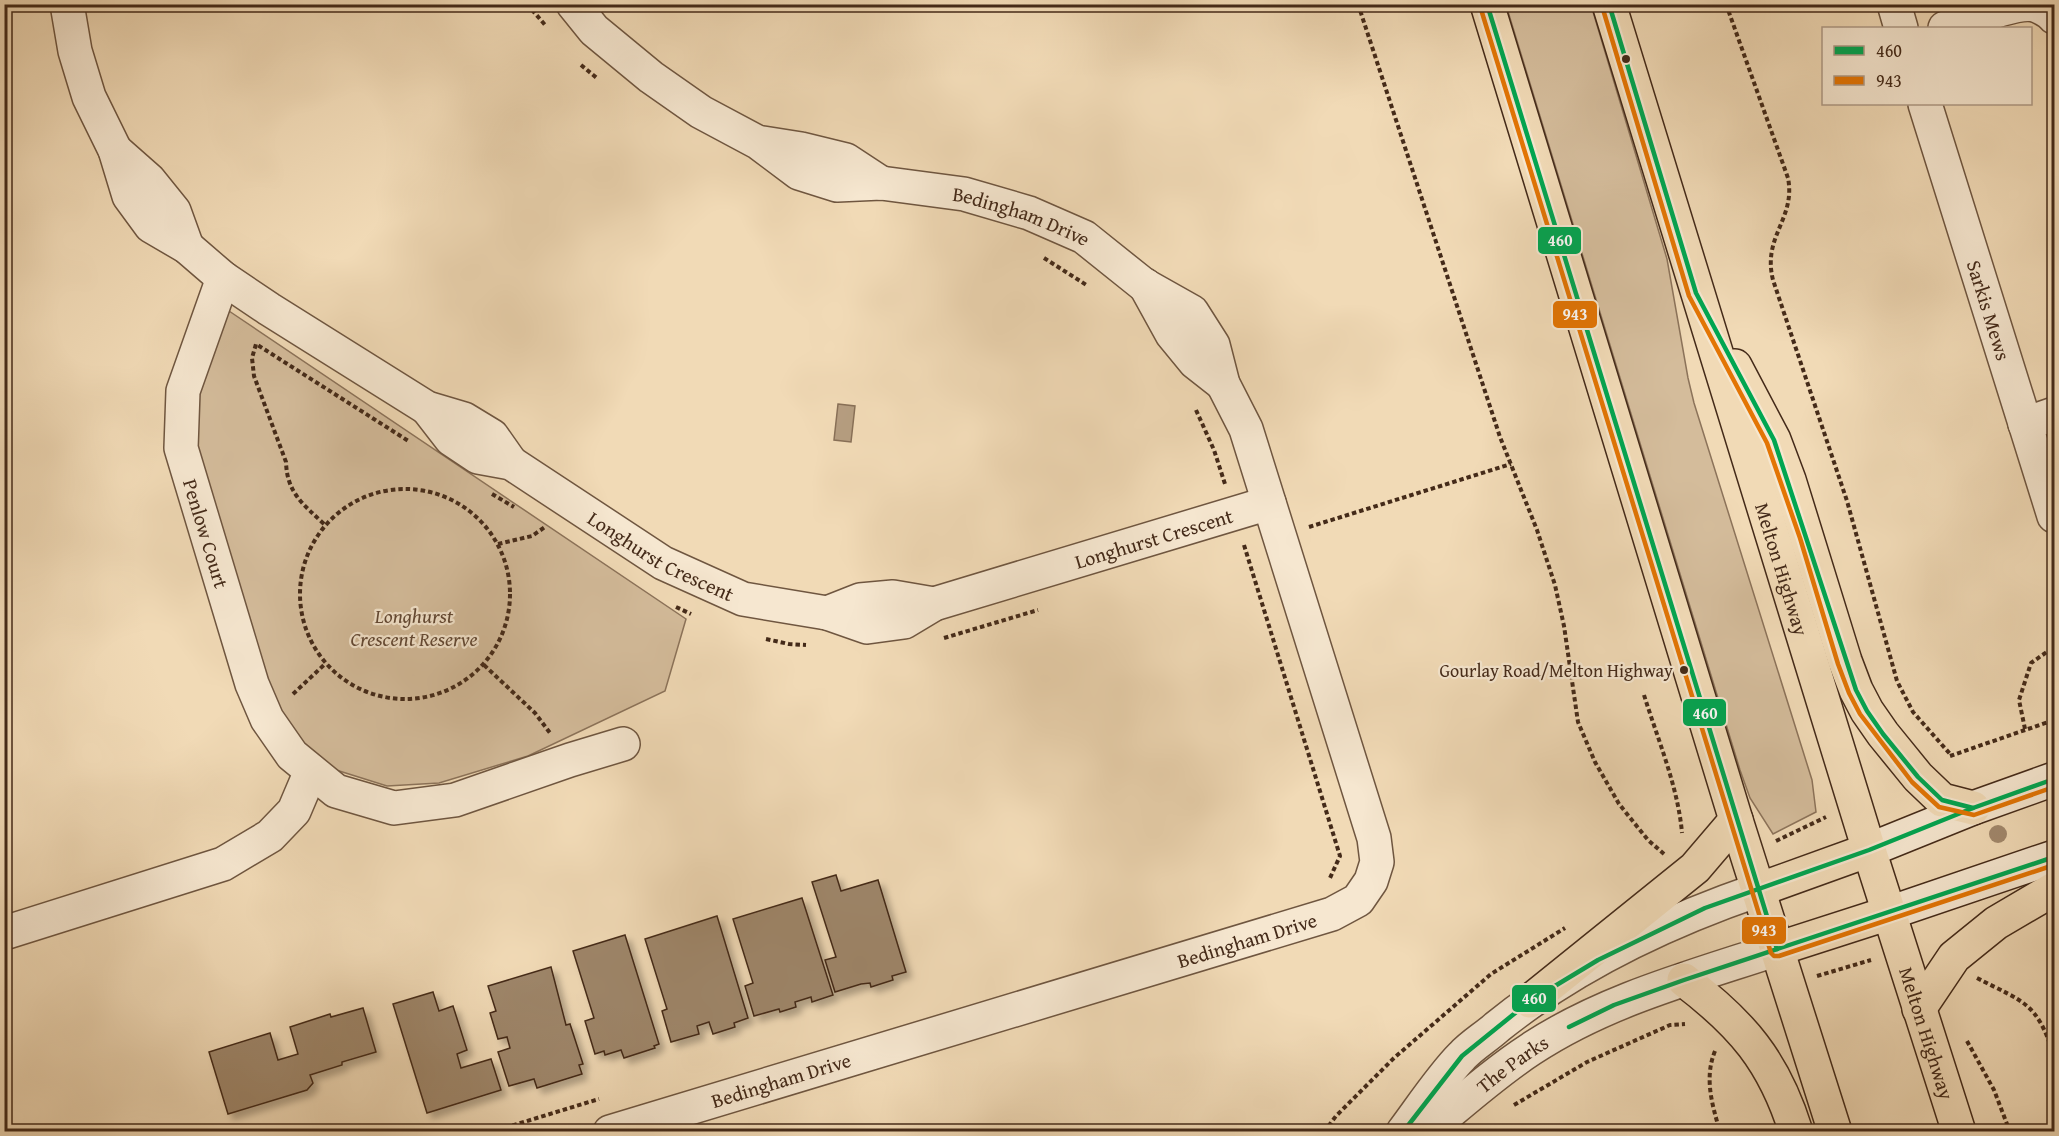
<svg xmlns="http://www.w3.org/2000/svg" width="2059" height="1136" viewBox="0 0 2059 1136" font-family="'Gentium Book Plus',serif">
  <defs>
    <filter id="shadow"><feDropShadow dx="5.5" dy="5.5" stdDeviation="3" flood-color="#0004"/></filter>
  </defs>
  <rect width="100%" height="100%" fill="#f1dab6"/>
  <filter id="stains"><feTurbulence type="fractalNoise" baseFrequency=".00333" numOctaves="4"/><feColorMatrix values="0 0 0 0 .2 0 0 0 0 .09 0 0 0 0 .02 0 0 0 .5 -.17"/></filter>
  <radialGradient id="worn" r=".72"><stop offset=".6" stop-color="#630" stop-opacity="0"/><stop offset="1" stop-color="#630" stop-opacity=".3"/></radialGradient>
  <g fill="#d4bc9b" stroke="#8c735a" stroke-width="1.5">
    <path d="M 1506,5 L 1591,5 L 1667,259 L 1688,378 L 1694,403 L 1812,780 L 1816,812 L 1773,834 L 1750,798 L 1740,770 Z"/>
    <path d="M 229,311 L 686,619 L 665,691 L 528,756 L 439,783 L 387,786 L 333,769 L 294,739 L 268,686 L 194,441 L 199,387 Z"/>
  </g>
  <path fill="#b69e81" stroke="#887057" stroke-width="1.5" d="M 838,404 L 855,406 L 851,442 L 834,440 Z"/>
  <g fill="#9e866b" stroke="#442a19" stroke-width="1.5" filter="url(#shadow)">
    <path d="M 836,875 L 841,891 L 878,880 L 906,972 L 892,976 L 893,980 L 871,987 L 870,983 L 861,984 L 835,992 L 825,960 L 836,957 L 812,882 Z"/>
    <path d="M 802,898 L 833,995 L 812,1002 L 811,997 L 795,1002 L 796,1007 L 780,1012 L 779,1009 L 754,1016 L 745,986 L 753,983 L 733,919 Z"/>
    <path d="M 717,916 L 748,1018 L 734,1023 L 735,1027 L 713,1034 L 709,1022 L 697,1026 L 699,1034 L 671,1042 L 662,1011 L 667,1009 L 645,939 Z"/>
    <path d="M 625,935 L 659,1044 L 654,1046 L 655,1048 L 624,1058 L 621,1050 L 605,1055 L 604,1051 L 595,1054 L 585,1021 L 594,1018 L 573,951 Z"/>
    <path d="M 551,967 L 566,1025 L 570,1024 L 583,1064 L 579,1065 L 582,1074 L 537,1088 L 534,1079 L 509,1086 L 498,1052 L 510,1048 L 507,1037 L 498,1039 L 490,1013 L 496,1011 L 488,986 Z"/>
    <path d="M 433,992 L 439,1011 L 453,1006 L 467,1050 L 457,1054 L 461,1068 L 491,1059 L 501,1090 L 427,1113 L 393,1004 Z"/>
    <path d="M 363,1008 L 376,1052 L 342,1062 L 342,1065 L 310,1075 L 313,1083 L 307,1090 L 228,1114 L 209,1052 L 270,1033 L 278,1060 L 298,1054 L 290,1027 L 330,1014 L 331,1017 Z"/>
  </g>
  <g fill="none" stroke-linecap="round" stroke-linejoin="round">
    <g stroke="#6f5640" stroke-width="36">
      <g id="minor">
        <path d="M 67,4 L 75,51 L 89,97 L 115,150 L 129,196 L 151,226 L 187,247 L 223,278 L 269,309 L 427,408 L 464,419 L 492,436 L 511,463"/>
        <path id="s1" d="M 573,4 L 594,30 L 651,77 L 701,112 L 759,143 L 799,173 L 837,185 L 881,183 L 964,194 L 1029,213 L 1084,237 L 1144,285 L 1192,312 L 1213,345 L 1223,384 L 1246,429 L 1374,838 L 1377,862 L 1371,881 L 1358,900 L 1332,914 L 610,1132"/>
        <path d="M 1894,4 L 1901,28"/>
        <path d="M 1945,28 C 1964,22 2016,1 2034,5 C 2041,7 2050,12 2054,17"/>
        <path id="s2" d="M 1925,104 L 2054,516"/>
        <path d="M 763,143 L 801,149 L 846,160 L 881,183"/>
        <path d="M 115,150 L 149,180 L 174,211 L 187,247"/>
        <path id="s3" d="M 223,278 L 183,391 L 181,448 L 252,684 L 267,719 L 292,755 L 336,791 L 394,808 L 455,800 L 570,760 L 623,744"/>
        <path d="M 1145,285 L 1172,334 L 1195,362 L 1223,384"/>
        <path id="s4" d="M 427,408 L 451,439 L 478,457 L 511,463 L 663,563 L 743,599 L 827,613 L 867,627 L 904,622 L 934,604 L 1269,503"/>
        <path d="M 2025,424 L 2054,414"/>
        <path d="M 827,613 L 860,600 L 893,597 L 934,604"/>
        <path d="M 4,933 L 223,864 L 270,836 L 294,811 L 311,771"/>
      </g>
    </g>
    <g stroke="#6f5640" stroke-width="36">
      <g id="tertiary">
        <path d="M 1403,1132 C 1421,1108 1442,1076 1462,1056 C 1472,1045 1486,1037 1497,1027 C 1574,965 1665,922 1758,890"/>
        <path id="s5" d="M 1426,1132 C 1460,1104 1494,1073 1531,1049 C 1605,1000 1693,977 1777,949"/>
      </g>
    </g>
    <g stroke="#442a19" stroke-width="36">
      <g id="secondary">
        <path d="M 1869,850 L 1973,808 L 2054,779"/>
        <path d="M 1889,913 L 2054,857"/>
      </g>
    </g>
    <g stroke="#442a19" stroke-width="36">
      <g id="trunk">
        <path d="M 1487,4 L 1736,820 L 1835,1132"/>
        <path id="s6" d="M 1609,4 L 1869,850 L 1959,1132"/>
        <path d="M 1735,366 L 1774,440 L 1789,480 L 1845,661 L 1856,690 L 1867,711 L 1883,734 L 1918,777 L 1942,800 L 1973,808"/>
        <path d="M 1758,890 L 1869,850"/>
        <path d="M 1777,949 L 1889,913"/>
        <path d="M 1684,980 C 1742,1024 1774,1061 1796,1132"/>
        <path d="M 1530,1001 L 1695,868 L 1736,820"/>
        <path d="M 1919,1009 L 1954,957 L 1996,923 L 2054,889"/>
      </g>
    </g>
    <g stroke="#442a19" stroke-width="4" stroke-dasharray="4.5 3" stroke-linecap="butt">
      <path d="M 527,4 L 546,26"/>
      <path d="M 1358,4 L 1500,437 L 1537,530 L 1555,585 L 1564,626 L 1578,722 L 1595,762 L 1619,804 L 1648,840 L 1664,854"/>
      <path d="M 1726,4 L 1788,178 C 1796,219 1762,236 1773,280 L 1847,501 L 1897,681 L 1913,712 L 1951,755"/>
      <path d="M 581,65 L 598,79"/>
      <path d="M 1044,258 L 1088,286"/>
      <path d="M 1196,410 L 1214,450 L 1225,484"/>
      <circle cx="405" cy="594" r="105"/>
      <path d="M 492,494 L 514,507"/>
      <path d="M 324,524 C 303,504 287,493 286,462 L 254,376 L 252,358 L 256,344 L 410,442"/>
      <path d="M 1309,527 L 1511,464"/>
      <path d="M 498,544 L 532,536 L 545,527"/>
      <path d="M 1244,545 L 1340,856 L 1330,878"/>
      <path d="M 676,607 L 691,614"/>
      <path d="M 944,638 L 1038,610"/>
      <path d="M 766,639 L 789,644 L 806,645"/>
      <path d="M 484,665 L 535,713 L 550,733"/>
      <path d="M 293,694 L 325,664"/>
      <path d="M 1644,695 C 1658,740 1678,787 1682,833"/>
      <path d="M 2025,729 L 2019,700 L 2031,663 L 2054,647"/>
      <path d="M 1950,756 L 2054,720"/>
      <path d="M 1776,841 L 1826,817"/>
      <path d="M 1817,976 L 1871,960"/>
      <path d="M 1977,978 C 2025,1003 2037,1002 2054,1056"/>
      <path d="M 1967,1041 L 1994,1090 L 2010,1132"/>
      <path d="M 1715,1051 C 1704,1078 1712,1104 1720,1132"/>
      <path d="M 1514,1105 L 1587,1062 L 1670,1025 L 1685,1024"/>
      <path d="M 491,1132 L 599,1099"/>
      <path d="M 1324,1132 L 1336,1116 L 1394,1058 L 1491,974 L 1565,928"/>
    </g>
    <use href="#minor" stroke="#f6e7d0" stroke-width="33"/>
    <use href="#tertiary" stroke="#f6e7d0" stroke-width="33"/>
    <use href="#secondary" stroke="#f6e7d0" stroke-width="33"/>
    <use href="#trunk" stroke="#f1dab6" stroke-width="33"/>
    <g stroke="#f6e7d0" stroke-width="9">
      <g id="bus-1">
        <path d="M 1487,4 L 1777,949"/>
        <path d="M 1609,4 L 1696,293 L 1774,440 L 1856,690 L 1867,711 L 1883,734 L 1918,777 L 1942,800 L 1973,808"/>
        <path d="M 1569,1027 L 1614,1005 L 1684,980 L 2054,857"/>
        <path d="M 1403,1132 L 1462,1056 L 1530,1001 L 1598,960 L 1705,908 L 1869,850 L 1973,808 L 2054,779"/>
      </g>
    </g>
    <g stroke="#f6e7d0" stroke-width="9">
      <g id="bus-2">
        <path d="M 1480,6 L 1771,953 L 1774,956 L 1779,956 L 2054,865"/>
        <path d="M 1602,6 L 1689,296 L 1767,443 L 1800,538 L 1838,664 L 1849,693 L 1860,714 L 1912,782 L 1939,807 L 1974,815 L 2054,787"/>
      </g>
    </g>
    <use href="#bus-1" stroke="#00a651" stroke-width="4.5"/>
    <use href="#bus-2" stroke="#e37504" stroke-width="4.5"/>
  </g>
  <circle fill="#a2896e" cx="1998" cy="834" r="9"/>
  <g fill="#442a19" stroke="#f6e7d0" stroke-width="2">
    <circle cx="1626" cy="59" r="5"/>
    <circle cx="1684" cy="670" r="5"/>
  </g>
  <g text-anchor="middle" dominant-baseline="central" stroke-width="4.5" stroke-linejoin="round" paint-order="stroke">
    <g font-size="18" fill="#442a19" stroke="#f6e7d0" text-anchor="end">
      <text x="1673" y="670">Gourlay Road/Melton Highway</text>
    </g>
    <g font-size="20" fill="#442a19" stroke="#f6e7d0">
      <text stroke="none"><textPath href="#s1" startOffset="513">Bedingham Drive</textPath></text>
      <text stroke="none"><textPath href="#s2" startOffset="216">Sarkis Mews</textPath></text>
      <text stroke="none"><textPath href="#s3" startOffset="266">Penlow Court</textPath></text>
      <text stroke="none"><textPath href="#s4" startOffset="804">Longhurst Crescent</textPath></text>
      <text stroke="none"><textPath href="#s4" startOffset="282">Longhurst Crescent</textPath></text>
      <text stroke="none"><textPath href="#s6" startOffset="591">Melton Highway</textPath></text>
      <text transform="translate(1247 940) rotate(-17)">Bedingham Drive</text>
      <text stroke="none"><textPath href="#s6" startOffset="1077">Melton Highway</textPath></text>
      <text stroke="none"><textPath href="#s5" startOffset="110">The Parks</textPath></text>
      <text transform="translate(781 1080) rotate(-17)">Bedingham Drive</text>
    </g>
    <g font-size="20" font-style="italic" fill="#614733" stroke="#f6e7d0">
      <text x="414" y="615">Longhurst<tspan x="414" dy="23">Crescent Reserve</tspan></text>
    </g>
  </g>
  <g stroke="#f6e7d0" stroke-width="2">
    <rect x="1537" y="226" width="45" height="29" rx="6" fill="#00a651"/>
    <rect x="1552" y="300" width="46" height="29" rx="6" fill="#e37504"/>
    <rect x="1682" y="698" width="45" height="29" rx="6" fill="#00a651"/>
    <rect x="1741" y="916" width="46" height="29" rx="6" fill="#e37504"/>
    <rect x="1511" y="984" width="46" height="29" rx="6" fill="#00a651"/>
  </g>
  <g font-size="16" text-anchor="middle" font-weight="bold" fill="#fff">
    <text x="1560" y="246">460</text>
    <text x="1575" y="320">943</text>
    <text x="1705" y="719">460</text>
    <text x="1764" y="936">943</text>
    <text x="1534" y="1004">460</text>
  </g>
  <rect width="2059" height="1136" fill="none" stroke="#f1dab6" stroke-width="24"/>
  <rect x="6" y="6" width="2047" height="1124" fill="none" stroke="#442a19" stroke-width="3"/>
  <rect x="12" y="12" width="2035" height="1112" fill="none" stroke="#442a19" stroke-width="1.5"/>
  <rect x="1822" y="27" width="210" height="78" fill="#f6e7d0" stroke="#af9b87" stroke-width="1.5"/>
  <rect x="1834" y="46" width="30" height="9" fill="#00a651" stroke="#af9b87" stroke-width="1.5"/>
  <text x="1876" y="57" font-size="18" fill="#442a19">460</text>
  <rect x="1834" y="76" width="30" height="9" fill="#e37504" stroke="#af9b87" stroke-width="1.5"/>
  <text x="1876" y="87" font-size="18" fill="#442a19">943</text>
  <rect width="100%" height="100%" filter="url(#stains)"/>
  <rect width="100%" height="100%" fill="url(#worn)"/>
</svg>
